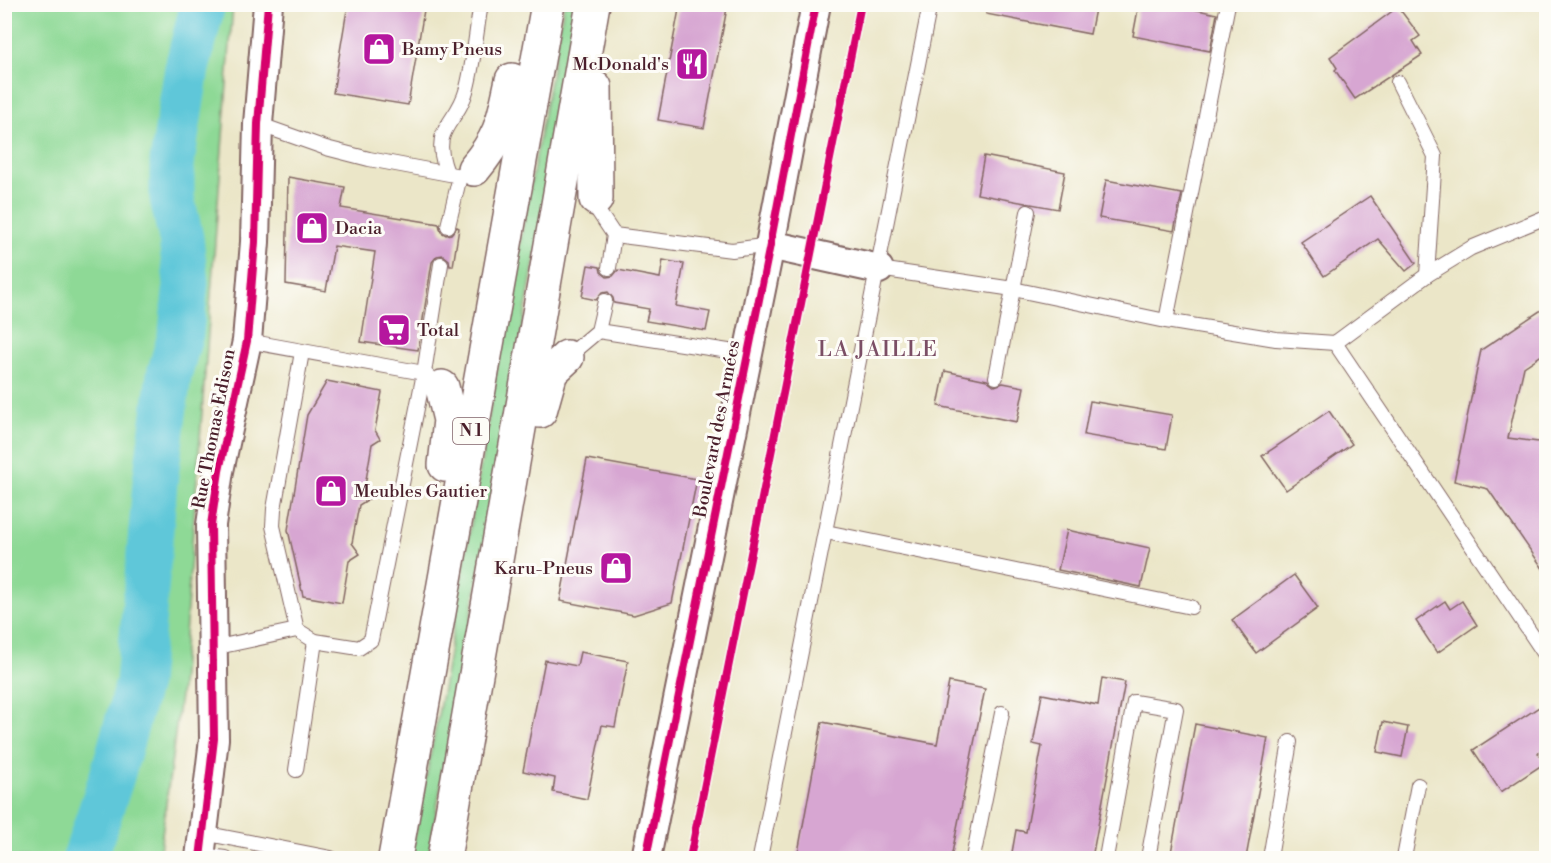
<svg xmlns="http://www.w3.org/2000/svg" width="1551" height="863" viewBox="0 0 1551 863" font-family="'Libre Bodoni',serif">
  <rect width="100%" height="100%" fill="#fdfcf7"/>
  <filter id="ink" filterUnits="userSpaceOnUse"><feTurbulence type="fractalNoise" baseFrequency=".0167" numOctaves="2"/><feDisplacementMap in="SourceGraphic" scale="12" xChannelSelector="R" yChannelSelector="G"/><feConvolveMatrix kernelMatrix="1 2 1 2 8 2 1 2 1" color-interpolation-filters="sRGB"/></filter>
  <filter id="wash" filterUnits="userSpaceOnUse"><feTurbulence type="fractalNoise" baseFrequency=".008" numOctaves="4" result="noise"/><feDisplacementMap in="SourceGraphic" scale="24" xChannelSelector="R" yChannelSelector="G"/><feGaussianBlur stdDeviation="1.35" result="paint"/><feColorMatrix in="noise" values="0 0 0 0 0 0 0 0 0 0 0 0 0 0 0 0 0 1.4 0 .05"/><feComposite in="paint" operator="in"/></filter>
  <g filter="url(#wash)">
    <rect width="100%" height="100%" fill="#ebe6c8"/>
    <g fill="#8ed996" stroke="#6c7c60" stroke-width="1.5">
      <path d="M 5,4 L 233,5 L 181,688 L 159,858 L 5,858 Z"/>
      <path d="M 564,5 L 580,5 L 428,858 L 411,858 L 444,683 L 500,351 Z"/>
    </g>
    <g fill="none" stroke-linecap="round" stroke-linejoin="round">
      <path stroke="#5ec7d9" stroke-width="45" d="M 85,858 L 112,776 L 138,683 L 155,483 L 169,375 L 181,333 L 186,283 L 181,238 L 172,198 L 172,162 L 187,68 L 203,4"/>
    </g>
    <g id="blocks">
      <g fill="#d7a6d2">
        <path d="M 348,4 L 425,4 L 408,105 L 333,93 Z"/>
        <path d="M 680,4 L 710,4 L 727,8 L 704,128 L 658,120 Z"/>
        <path d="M 987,4 L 1096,4 L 1090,34 L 986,14 Z"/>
        <path d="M 1139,4 L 1168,4 L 1217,14 L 1210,51 L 1133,36 Z"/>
        <path d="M 1398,7 L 1420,36 L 1413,41 L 1422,55 L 1355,99 L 1335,70 L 1337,68 L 1330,57 Z"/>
        <path d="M 984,156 L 1065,172 L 1058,209 L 977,194 Z"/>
        <path d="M 288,177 L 345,187 L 341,208 L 439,224 L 441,232 L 446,235 L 451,234 L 457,227 L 459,228 L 453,266 L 450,266 L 449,260 L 443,255 L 437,256 L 432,262 L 418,350 L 361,342 L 375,252 L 334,246 L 326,291 L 286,284 Z"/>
        <path d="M 1106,180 L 1182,194 L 1174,231 L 1099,218 Z"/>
        <path d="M 1370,196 L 1416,263 L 1406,271 L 1378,239 L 1324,276 L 1301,242 Z"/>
        <path d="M 663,260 L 684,264 L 676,306 L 710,312 L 706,331 L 646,321 L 649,309 L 614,303 L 613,298 L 608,292 L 602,293 L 596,300 L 582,297 L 588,265 L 600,267 L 601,272 L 607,277 L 613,276 L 618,270 L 660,278 Z"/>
        <path d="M 1546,307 L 1546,352 L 1524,367 L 1508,438 L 1546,443 L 1546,573 L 1488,489 L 1454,481 L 1481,350 Z"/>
        <path d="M 945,371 L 987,380 L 995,386 L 1003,383 L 1024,387 L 1017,422 L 938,406 Z"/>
        <path d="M 327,381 L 382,392 L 375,430 L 380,439 L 372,444 L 365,486 L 372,497 L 359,505 L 352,543 L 360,554 L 349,561 L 342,603 L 303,596 L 288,530 L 307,415 Z"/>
        <path d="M 1090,401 L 1172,415 L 1166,449 L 1084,435 Z"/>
        <path d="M 1329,411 L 1352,444 L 1286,490 L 1262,456 Z"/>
        <path d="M 587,459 L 697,479 L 672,603 L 634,615 L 560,601 Z"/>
        <path d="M 1067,530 L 1150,548 L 1141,587 L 1058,570 Z"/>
        <path d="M 1294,575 L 1318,608 L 1256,653 L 1232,620 Z"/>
        <path d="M 1445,601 L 1450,609 L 1462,601 L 1477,625 L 1437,653 L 1416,621 Z"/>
        <path d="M 580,652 L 628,661 L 615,727 L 602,725 L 587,799 L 553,792 L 555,778 L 523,771 L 545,660 L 577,666 Z"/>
        <path d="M 1102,678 L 1125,682 L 1092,858 L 1011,858 L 1016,830 L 1026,832 L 1042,746 L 1033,744 L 1042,694 L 1098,705 Z"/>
        <path d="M 949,682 L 985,689 L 951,858 L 916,858 L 888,853 L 887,858 L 797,858 L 822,722 L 937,744 Z"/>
        <path d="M 1539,707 L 1546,720 L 1546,748 L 1538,753 L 1545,763 L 1501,792 L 1473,750 Z"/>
        <path d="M 1383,722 L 1408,727 L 1402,757 L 1377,752 Z"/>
        <path d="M 1195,724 L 1268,738 L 1246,858 L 1170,858 Z"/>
      </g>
    </g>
  </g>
  <g filter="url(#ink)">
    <use href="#blocks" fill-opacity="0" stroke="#826562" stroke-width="1.5"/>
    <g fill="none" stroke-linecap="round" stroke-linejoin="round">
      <g stroke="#826562" stroke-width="16">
        <g id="service">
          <path d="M 1398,82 L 1435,156 L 1427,275"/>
          <path d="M 258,124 L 326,148 L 369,159 L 460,176 L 474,169"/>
          <path d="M 447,173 C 429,125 457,127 467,88 C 474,61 476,32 481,4"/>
          <path d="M 596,199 L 598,211 L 614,235 L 609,268"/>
          <path d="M 448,226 L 460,176"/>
          <path d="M 614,235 L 732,250 L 770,245"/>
          <path d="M 879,269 L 1013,289 L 1166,321 L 1276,339 L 1335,343 L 1427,275 L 1471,248 L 1546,217"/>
          <path d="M 1166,321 L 1228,4"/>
          <path d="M 598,331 L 748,354"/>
          <path d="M 247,341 L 424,373 L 430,378"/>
          <path d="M 1335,343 L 1546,656"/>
          <path d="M 567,357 L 598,331 L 605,301"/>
          <path d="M 996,377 L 1028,212"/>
          <path d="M 826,532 L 1191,607"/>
          <path d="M 297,630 L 273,526 L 274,509 L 302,352"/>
          <path d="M 213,648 L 297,630 L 315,641 L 359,648 L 371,640 L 424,373 L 441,264"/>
          <path d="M 296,770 L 315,641"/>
          <path d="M 203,833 L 331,858"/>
          <path d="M 201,855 L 225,858"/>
          <path d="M 760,858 L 930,4"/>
          <path d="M 973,858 L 1002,713"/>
          <path d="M 1106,858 L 1134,702 L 1176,709 L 1148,858"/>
          <path d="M 1270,858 L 1290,742"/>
          <path d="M 1404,858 L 1418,785"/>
        </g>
      </g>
      <g stroke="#826562" stroke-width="32">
        <g id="minor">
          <path d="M 770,245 L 879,269"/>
          <path d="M 200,858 L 214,739 L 211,525 L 219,471 L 247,341 L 255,242 L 258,124 L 268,4"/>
          <path d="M 646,858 L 770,245 L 816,4"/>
        </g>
      </g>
      <g stroke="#826562" stroke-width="36">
        <g id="trunk">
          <path d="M 595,87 L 596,199"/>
          <path d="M 474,169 C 502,136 503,121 512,80"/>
          <path d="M 442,387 L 450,420 L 445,465"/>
          <path d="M 540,411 L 551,372 L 567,357"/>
          <path d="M 395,858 L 548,4"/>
          <path d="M 444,858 L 593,4"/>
        </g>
      </g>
      <use href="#service" stroke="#fff" stroke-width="14"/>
      <use href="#minor" stroke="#fff" stroke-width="28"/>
      <use href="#trunk" stroke="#fff" stroke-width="33"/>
      <g stroke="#fdfcf7" stroke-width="11">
        <g id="cycleway">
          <path d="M 200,858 L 214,739 L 211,525 L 219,471 L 247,341 L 255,242 L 258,124 L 268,4"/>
          <path d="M 646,858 L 770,245 L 816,4"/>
          <path d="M 690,858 L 861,4"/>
        </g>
      </g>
      <use href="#cycleway" stroke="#d6006c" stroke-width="8"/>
    </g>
  </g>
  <defs>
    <g id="shop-square" transform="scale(1.725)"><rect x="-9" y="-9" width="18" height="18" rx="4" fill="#b5179e" stroke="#fdfcf7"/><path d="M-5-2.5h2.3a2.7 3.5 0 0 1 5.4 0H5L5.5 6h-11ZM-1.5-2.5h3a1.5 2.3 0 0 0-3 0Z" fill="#fff"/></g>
    <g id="restaurant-square" transform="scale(1.725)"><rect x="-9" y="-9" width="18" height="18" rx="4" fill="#b5179e" stroke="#fdfcf7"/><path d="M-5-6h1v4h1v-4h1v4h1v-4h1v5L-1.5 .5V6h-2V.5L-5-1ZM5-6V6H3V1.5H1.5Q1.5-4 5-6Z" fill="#fff"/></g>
    <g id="supermarket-square" transform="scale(1.725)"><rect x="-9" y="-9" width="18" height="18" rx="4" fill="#b5179e" stroke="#fdfcf7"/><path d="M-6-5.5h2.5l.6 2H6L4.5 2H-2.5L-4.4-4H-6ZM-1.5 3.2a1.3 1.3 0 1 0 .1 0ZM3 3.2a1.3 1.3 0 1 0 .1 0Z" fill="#fff"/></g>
  </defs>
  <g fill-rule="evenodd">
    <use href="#shop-square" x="379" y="49"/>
    <use href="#restaurant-square" x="692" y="64"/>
    <use href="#shop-square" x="312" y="228"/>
    <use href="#supermarket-square" x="394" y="330"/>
    <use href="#shop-square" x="331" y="491"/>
    <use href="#shop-square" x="616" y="568"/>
  </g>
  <g text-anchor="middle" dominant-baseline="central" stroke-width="6" stroke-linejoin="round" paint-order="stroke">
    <rect fill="#fdfcf7" stroke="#806168" stroke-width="1.5" x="453" y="418" width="36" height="26" rx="4.5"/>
    <g font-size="16" font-weight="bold" fill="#4a1f2b">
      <text x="471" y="431">N 1</text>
    </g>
    <g font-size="18" fill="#4a1f2b" stroke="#fdfcf7" text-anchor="start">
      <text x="402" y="49">Bamy Pneus</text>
      <text x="669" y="64" text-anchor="end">McDonald's</text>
      <text x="335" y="228">Dacia</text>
      <text x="417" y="330">Total</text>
      <text x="354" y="491">Meubles Gautier</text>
      <text x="593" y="568" text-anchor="end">Karu-Pneus</text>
    </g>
    <g font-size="18" fill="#4a1f2b" stroke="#fdfcf7">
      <text transform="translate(214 429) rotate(-79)">Rue Thomas Edison</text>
      <text transform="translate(717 429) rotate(-79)">Boulevard des Armées</text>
    </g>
    <g font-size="21" letter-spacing="1.5" fill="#7b4e65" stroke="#fdfcf7">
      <text x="878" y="350">LA JAILLE</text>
    </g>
  </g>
  <rect width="1551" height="863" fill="none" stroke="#fdfcf7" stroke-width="24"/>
</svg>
